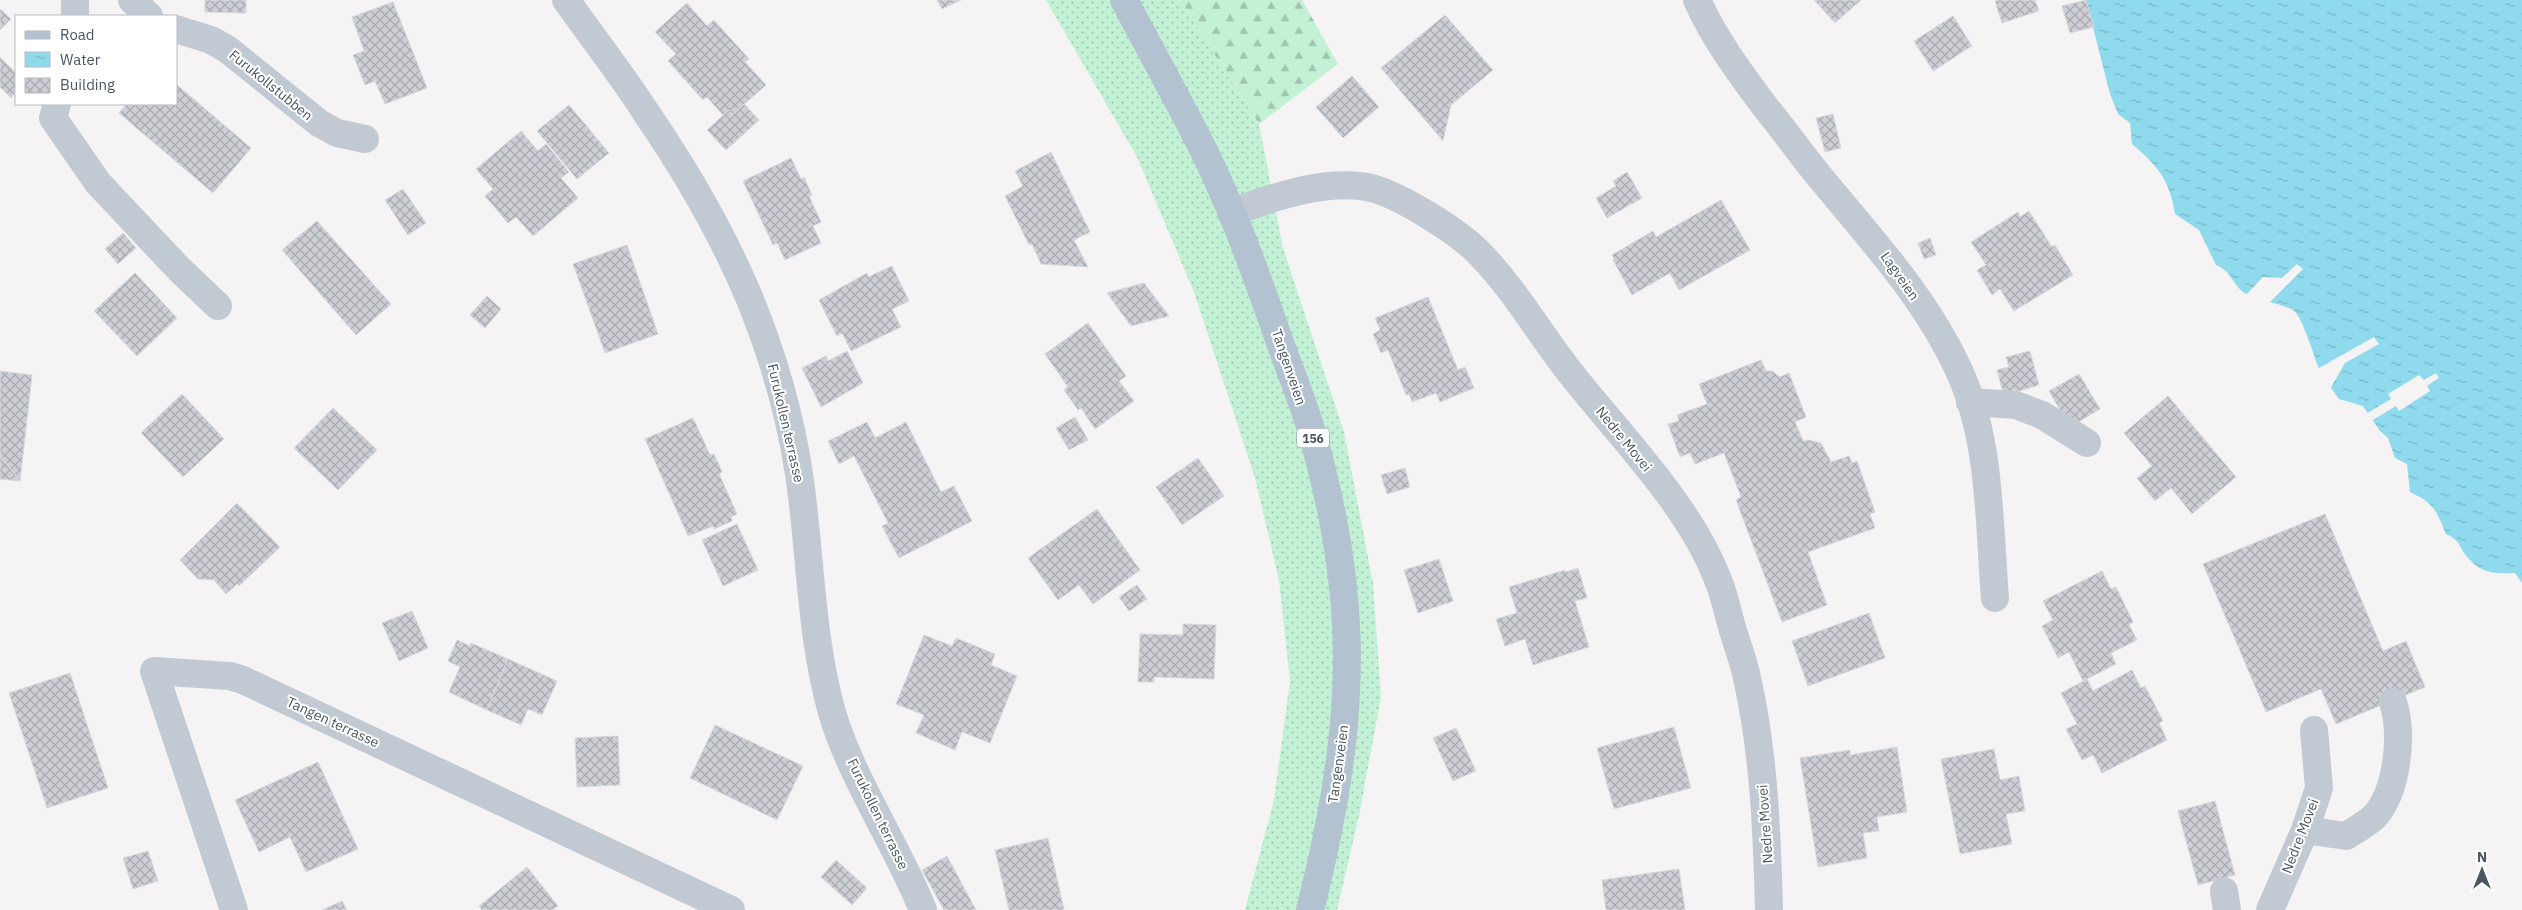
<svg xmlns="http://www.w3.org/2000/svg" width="2522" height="910" viewBox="0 0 2522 910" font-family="'IBM Plex Sans',sans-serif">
  <defs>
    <pattern id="grass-dots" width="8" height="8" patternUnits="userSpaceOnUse" patternTransform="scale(1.25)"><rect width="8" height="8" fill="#c3f1d5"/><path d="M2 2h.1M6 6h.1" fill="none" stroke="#a0c6b0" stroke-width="1.8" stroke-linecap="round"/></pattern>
    <pattern id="forest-firs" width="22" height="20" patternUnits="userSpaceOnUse" patternTransform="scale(1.25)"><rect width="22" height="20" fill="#c3f1d5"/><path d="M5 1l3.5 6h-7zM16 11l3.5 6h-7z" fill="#a0c6b0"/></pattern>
    <pattern id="water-ripples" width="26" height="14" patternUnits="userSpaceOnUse" patternTransform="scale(1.25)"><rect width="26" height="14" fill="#90daee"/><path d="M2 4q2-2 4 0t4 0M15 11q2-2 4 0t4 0" fill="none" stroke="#78b4c4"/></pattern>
    <pattern id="building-cross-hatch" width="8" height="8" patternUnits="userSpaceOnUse" patternTransform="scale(1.25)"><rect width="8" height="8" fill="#cdcfd5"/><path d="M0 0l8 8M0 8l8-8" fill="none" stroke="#a8abb0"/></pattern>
  </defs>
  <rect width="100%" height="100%" fill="#f5f3f3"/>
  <path fill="url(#grass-dots)" d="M 1046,0 L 1180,0 L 1259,124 L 1283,248 L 1344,432 L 1373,583 L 1381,697 L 1359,816 L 1337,910 L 1245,910 L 1274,800 L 1290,681 L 1279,580 L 1255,478 L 1194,292 L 1137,157 Z"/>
  <path fill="url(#forest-firs)" d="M 1180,0 L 1302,0 L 1338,64 L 1259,124 Z"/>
  <path fill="url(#water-ripples)" d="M 2086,0 L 2522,0 L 2522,583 L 2515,573 C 2498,574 2482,574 2469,559 C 2458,548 2463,542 2446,534 C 2436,510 2434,503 2410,492 L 2407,464 L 2395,458 L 2388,438 L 2380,431 L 2363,406 L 2339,399 C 2332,389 2323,378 2318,366 C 2314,355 2303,321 2296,313 C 2288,303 2256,302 2243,292 C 2232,283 2230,270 2216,265 L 2199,230 L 2175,214 C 2170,180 2157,165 2132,144 L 2130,123 L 2118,114 L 2110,94 Z"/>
  <g fill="#f5f3f3">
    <path d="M 2297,264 L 2303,269 L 2267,305 L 2245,296 L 2263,277 L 2282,278 Z"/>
    <path d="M 2374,337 L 2379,344 L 2345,363 L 2330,389 L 2317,369 Z"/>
    <path d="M 2436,373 L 2439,378 L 2427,386 L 2430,391 L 2399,411 L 2396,406 L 2371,421 L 2366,414 L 2391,399 L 2388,394 L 2419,375 L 2424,380 Z"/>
  </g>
  <g fill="url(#building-cross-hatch)" stroke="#d7d9de">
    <path d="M 205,0 L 246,0 L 246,13 L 205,12 Z"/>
    <path d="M 937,0 L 961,0 L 942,9 Z"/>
    <path d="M 1814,0 L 1861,0 L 1835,23 Z"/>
    <path d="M 1998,0 L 2035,0 L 2039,11 L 2002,23 L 1995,1 Z"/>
    <path d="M 2086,0 L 2094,27 L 2070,33 L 2062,6 Z"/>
    <path d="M 393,2 L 427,88 L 385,104 L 375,81 L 365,85 L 353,55 L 364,51 L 352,17 Z"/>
    <path d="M 687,3 L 707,26 L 714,20 L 749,59 L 745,62 L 766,85 L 733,114 L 729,110 L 723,115 L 707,97 L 703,100 L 668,61 L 676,54 L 655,32 Z"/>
    <path d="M 0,9 L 11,19 L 0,30 Z"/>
    <path d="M 1445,15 L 1493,70 L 1451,105 L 1443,141 L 1381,68 Z"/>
    <path d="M 1953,16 L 1972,46 L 1933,71 L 1914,41 Z"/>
    <path d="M 0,57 L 16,73 L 16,92 L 11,98 L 0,87 Z"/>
    <path d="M 1352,76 L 1379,107 L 1343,138 L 1316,107 Z"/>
    <path d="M 176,84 L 251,148 L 213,193 L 119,113 L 127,104 L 176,104 Z"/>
    <path d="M 744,104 L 759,120 L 726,150 L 707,130 L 729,110 L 733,114 Z"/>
    <path d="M 569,105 L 609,153 L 577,179 L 537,131 Z"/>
    <path d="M 1833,114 L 1841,148 L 1825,152 L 1816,118 Z"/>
    <path d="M 521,131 L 538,151 L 546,144 L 569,172 L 561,178 L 578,198 L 533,236 L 516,217 L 508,223 L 485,196 L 493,189 L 476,169 Z"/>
    <path d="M 1051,152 L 1090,232 L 1074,240 L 1088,267 L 1041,264 L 1032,244 L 1029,245 L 1005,196 L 1023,186 L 1015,171 Z"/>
    <path d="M 791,158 L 801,179 L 804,177 L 812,195 L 809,196 L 821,222 L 813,226 L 821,243 L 785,260 L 777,243 L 773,245 L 743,181 Z"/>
    <path d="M 1627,172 L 1642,198 L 1607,218 L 1596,198 L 1616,186 L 1613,181 Z"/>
    <path d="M 403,189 L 426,223 L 408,235 L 385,200 Z"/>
    <path d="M 1721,200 L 1750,250 L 1679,290 L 1670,273 L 1632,295 L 1613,260 L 1614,259 L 1612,255 L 1653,231 L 1656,237 Z"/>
    <path d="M 2029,211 L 2052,247 L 2055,245 L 2073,275 L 2014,311 L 2000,289 L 1992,295 L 1977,270 L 1986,265 L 1971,242 L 2018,212 L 2020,217 Z"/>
    <path d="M 317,221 L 391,304 L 356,335 L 282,250 Z"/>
    <path d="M 123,233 L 136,248 L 118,264 L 105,249 Z"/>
    <path d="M 1930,238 L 1936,255 L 1924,259 L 1918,243 Z"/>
    <path d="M 627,245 L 658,334 L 605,353 L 573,264 Z"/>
    <path d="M 892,266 L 909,301 L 892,309 L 901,327 L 851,351 L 842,333 L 837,336 L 819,300 L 867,273 L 868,277 Z"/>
    <path d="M 135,273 L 177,318 L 137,356 L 94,311 Z"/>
    <path d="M 1144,283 L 1169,316 L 1131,326 L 1107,293 Z"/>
    <path d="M 487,296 L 501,309 L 485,328 L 470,315 Z"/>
    <path d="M 1428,297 L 1458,370 L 1465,367 L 1474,388 L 1440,402 L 1436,393 L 1412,402 L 1409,394 L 1406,395 L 1388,350 L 1381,353 L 1373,334 L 1380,330 L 1375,318 Z"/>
    <path d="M 1088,323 L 1126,376 L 1119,381 L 1134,401 L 1095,429 L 1081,408 L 1078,410 L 1064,390 L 1068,387 L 1045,354 Z"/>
    <path d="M 847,351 L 863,383 L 821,407 L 802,368 L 826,356 L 828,361 Z"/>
    <path d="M 2030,351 L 2039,385 L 2016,392 L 2015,390 L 2003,393 L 1997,370 L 2009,367 L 2006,357 Z"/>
    <path d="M 1761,360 L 1766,371 L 1772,371 L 1780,377 L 1789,373 L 1806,417 L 1795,422 L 1803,441 L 1809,440 L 1821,443 L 1831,462 L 1849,456 L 1852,463 L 1857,461 L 1875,512 L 1870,514 L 1875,528 L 1808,552 L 1827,605 L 1782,622 L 1736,500 L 1741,497 L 1724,453 L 1695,464 L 1690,453 L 1680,457 L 1668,424 L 1679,421 L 1677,415 L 1707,404 L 1699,384 Z"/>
    <path d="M 0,371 L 32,375 L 20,481 L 0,456 Z"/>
    <path d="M 2079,374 L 2100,409 L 2070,427 L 2049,391 Z"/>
    <path d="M 182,394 L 224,439 L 183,477 L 141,433 Z"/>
    <path d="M 2168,396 L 2236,477 L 2192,514 L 2171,488 L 2155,501 L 2137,478 L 2152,466 L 2124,433 Z"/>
    <path d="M 333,408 L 377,450 L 338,490 L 294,448 Z"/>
    <path d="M 1075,417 L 1088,440 L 1069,450 L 1056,428 Z"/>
    <path d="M 693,418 L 710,455 L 714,454 L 722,472 L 719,474 L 737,514 L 731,517 L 732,521 L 714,529 L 713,526 L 688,536 L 645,439 Z"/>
    <path d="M 867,422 L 875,438 L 906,422 L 941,492 L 954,486 L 972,521 L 899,558 L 882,526 L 888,523 L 854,456 L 839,464 L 828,441 Z"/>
    <path d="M 0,456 L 20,481 L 0,479 Z"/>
    <path d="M 1198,458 L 1224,496 L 1182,525 L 1156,487 Z"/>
    <path d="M 1405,468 L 1410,487 L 1387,494 L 1381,475 Z"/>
    <path d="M 237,503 L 280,547 L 239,586 L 237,584 L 226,594 L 214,580 L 198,579 L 180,560 Z"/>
    <path d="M 1097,509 L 1140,570 L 1093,604 L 1079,585 L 1058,600 L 1028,558 Z"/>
    <path d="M 2325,514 L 2383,651 L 2406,641 L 2425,687 L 2336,724 L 2321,689 L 2266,712 L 2203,564 Z"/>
    <path d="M 737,524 L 758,570 L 723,586 L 702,540 Z"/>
    <path d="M 1439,559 L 1453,601 L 1418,613 L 1404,570 Z"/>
    <path d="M 1578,568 L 1587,598 L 1575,601 L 1589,647 L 1533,665 L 1525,639 L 1505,646 L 1496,619 L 1517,613 L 1509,587 L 1565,570 L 1566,572 Z"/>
    <path d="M 2102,571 L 2111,589 L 2116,587 L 2133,622 L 2129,625 L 2137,640 L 2111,653 L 2116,664 L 2083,681 L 2069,652 L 2058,658 L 2042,626 L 2053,620 L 2043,601 Z"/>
    <path d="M 1137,585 L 1147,599 L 1129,611 L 1119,597 Z"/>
    <path d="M 412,611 L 428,648 L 399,661 L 382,623 Z"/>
    <path d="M 1869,613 L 1885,658 L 1808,686 L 1792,641 Z"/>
    <path d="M 1183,624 L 1216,625 L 1214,679 L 1154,677 L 1154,682 L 1138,682 L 1140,634 L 1183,635 Z"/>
    <path d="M 924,635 L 952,646 L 956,638 L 995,654 L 991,665 L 1017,676 L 990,743 L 962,732 L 955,750 L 916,733 L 924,715 L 896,704 Z"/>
    <path d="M 457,640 L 470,646 L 471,643 L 508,659 L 487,710 L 449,692 L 460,667 L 448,661 Z"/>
    <path d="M 508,659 L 557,681 L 542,715 L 528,709 L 521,725 L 487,710 Z"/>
    <path d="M 2132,670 L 2141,688 L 2145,686 L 2163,721 L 2159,723 L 2167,740 L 2102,773 L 2093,755 L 2082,760 L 2066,729 L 2077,724 L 2061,693 L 2087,679 L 2093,691 Z"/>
    <path d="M 70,673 L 108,788 L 47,808 L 9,693 Z"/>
    <path d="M 715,725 L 803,766 L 777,820 L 690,778 Z"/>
    <path d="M 1674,727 L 1691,788 L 1614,809 L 1597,748 Z"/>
    <path d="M 1456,728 L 1476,771 L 1453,781 L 1433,738 Z"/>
    <path d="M 618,736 L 620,785 L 577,787 L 575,738 Z"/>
    <path d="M 1897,747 L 1907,812 L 1877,817 L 1879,831 L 1863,833 L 1867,858 L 1818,867 L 1800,758 L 1850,750 L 1850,755 Z"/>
    <path d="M 1994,749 L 2000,780 L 2019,776 L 2025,811 L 2006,814 L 2012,844 L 1960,854 L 1941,759 Z"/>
    <path d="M 318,762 L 358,849 L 306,872 L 290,837 L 259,852 L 235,800 Z"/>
    <path d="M 2215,801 L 2235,875 L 2198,885 L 2178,811 Z"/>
    <path d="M 1048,838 L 1064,910 L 1009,910 L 995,850 Z"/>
    <path d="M 148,851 L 158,881 L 133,889 L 123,858 Z"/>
    <path d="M 947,856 L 976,910 L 944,910 L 922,870 Z"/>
    <path d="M 836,860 L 867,888 L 852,905 L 821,877 Z"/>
    <path d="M 527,867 L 558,906 L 553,910 L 482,910 L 479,906 Z"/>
    <path d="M 1679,869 L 1685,910 L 1606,910 L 1602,880 Z"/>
    <path d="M 342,901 L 347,910 L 322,910 Z"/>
  </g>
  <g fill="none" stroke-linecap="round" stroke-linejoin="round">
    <g stroke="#c1cad2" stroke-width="28">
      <path d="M 132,0 L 149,16"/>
      <path d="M 566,0 C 593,38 622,75 647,114 C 686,171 722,233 749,297 C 772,353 790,414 799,474 C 811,554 810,637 833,716 C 854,783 897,845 923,910"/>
      <path d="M 1697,0 C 1715,40 1740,73 1766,108 C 1784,130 1801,154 1819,176 C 1871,239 1928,300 1961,375 C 1991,443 1989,525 1995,598"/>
      <path d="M 75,16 L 75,0"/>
      <path d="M 176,29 L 211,40 L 227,49 L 319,123 L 337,133 L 365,139"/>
      <path d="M 57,104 L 53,118 L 98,183 L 179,269 L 218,306"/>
      <path d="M 1231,213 C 1272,197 1331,177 1375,189 C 1404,198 1457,231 1478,252 C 1512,286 1536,328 1565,366 C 1615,431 1689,503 1718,580 C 1724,594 1727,609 1731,624 C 1736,642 1743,659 1747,678 C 1764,754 1767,832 1769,910"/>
      <path d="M 1970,402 L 2016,405 L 2042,415 L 2087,443"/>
      <path d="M 2305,830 L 2346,836 C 2355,830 2367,824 2375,816 C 2398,790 2403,733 2393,702"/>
      <path d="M 2224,891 L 2227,910"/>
      <path d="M 234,910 L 154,671 L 230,676 L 243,680 L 731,910"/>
      <path d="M 2270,910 L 2305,830 L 2319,788 L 2314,730"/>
    </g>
    <path stroke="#b3c2d1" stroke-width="28" d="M 1124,0 C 1151,51 1179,101 1205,153 C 1233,210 1255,271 1276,331 C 1287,363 1300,394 1310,426 C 1335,511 1351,604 1346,692 C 1343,766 1328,839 1310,910"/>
  </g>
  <g text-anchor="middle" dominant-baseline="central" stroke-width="4" stroke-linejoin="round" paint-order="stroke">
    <rect fill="#fff" stroke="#808990" stroke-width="1" x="1297" y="428.5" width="32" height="19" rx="4"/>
    <g font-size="12" font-weight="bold" fill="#4a5661">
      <text x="1313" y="438">156</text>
    </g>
    <g font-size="14" fill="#4a5661" stroke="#fff">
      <text transform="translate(271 85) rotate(39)">Furukollstubben</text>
      <text transform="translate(1900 276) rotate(55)">Lagveien</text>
      <text transform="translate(1289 367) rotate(71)">Tangenveien</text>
      <text transform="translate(786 423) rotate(77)">Furukollen terrasse</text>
      <text transform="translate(1624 439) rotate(51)">Nedre Movei</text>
      <text transform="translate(333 722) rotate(25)">Tangen terrasse</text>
      <text transform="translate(1338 764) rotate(-82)">Tangenveien</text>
      <text transform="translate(878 814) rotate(64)">Furukollen terrasse</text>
      <text transform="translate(1765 824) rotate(-94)">Nedre Movei</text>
      <text transform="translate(2300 836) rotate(-69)">Nedre Movei</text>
    </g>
  </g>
  <rect x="15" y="15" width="162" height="90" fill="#ffffff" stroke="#b7bbc0"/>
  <rect x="25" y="31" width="25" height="8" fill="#b3c2d1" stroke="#b7bbc0"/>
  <text x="60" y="40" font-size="15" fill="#4a5661">Road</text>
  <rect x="25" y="52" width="25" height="15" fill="url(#water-ripples)" stroke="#b7bbc0"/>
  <text x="60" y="65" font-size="15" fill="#4a5661">Water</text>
  <rect x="25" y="78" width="25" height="15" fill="url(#building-cross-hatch)" stroke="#b7bbc0"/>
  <text x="60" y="90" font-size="15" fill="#4a5661">Building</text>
  <g transform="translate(2482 870)" stroke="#ffffff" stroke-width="4" paint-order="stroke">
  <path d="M0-4L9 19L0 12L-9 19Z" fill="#4a5661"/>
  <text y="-8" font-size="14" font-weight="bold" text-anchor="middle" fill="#4a5661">N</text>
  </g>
</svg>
